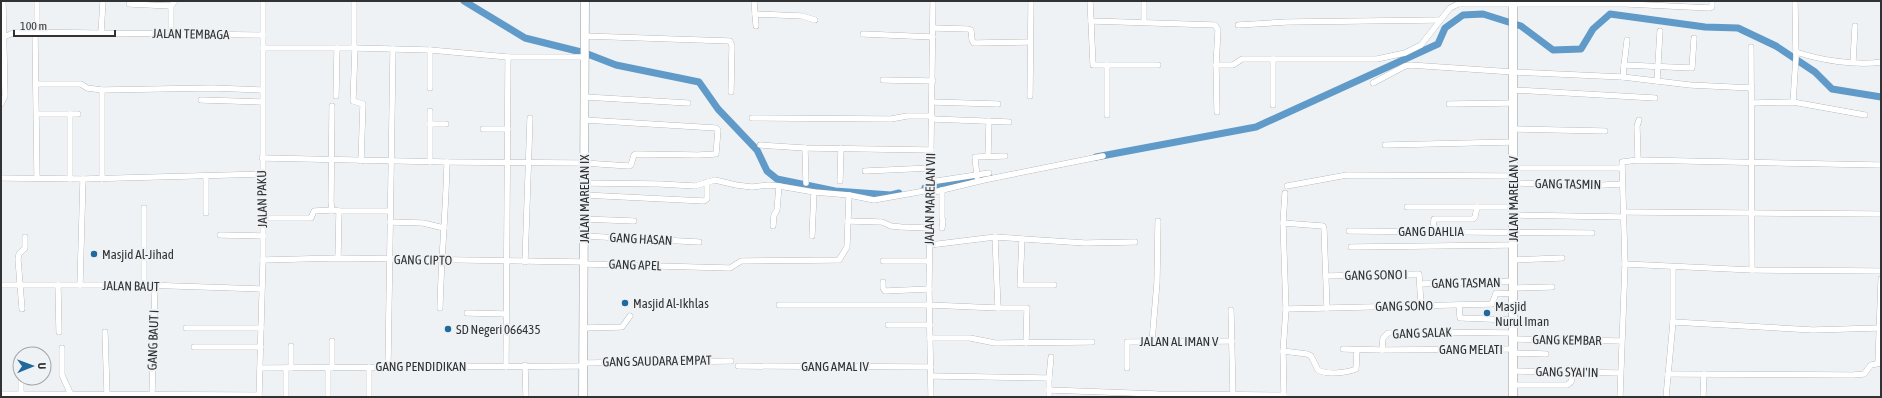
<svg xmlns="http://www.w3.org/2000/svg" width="1882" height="398" viewBox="0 0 1882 398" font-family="'Asap Condensed',sans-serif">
  <rect width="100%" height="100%" fill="#eff2f5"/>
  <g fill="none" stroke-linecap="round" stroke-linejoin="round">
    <g stroke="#5f9ac9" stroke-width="7">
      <path d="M 464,1 L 525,38 L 585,53 L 616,65 L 699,82 L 718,109 L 757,150 L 767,171 L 777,179 L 835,191 L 891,195 L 899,193"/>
      <path d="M 1096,157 L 1256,127 L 1438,44 L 1445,28 L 1463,15 L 1483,14 L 1521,26 L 1553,50 L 1581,49 L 1593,29 L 1610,14 L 1705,27 L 1738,28 L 1776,46 L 1815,72 L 1832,89 L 1881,97"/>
      <path d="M 925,188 L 989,176"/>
    </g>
    <g stroke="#9b9ea0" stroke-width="6">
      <g id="street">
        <path d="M 37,1 L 37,32"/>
        <path d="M 354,1 L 354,48"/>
        <path d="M 754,1 L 756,26"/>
        <path d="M 1090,1 L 1091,21 L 1215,25 L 1218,30 L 1216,65 L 1217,112"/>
        <path d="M 1144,1 L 1144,21"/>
        <path d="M 129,4 L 171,6 L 175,1"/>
        <path d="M 755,14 L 802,16 L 815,20"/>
        <path d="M 1091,21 L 1093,65 L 1158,65"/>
        <path d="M 1238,25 L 1287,22 L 1439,20"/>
        <path d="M 933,28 L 968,29 L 971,30 L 972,40 L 974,43 L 1030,42"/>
        <path d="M 35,32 L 37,178"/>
        <path d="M 101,33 L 103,1"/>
        <path d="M 171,33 L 171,6"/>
        <path d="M 863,34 L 933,37"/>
        <path d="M 584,36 L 730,41 L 732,46 L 731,92"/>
        <path d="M 1,38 L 16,32 L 263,35"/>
        <path d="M 1627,40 L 1624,65 L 1692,68 L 1694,38"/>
        <path d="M 1751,47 L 1752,270"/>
        <path d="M 263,48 L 355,48 L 430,50 L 508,57 L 584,57"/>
        <path d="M 355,48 L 353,101 L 363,104 L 361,161"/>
        <path d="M 430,50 L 430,88"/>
        <path d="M 1796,52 C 1820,60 1856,66 1881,62"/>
        <path d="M 1273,59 L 1273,105"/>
        <path d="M 1853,62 L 1855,26"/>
        <path d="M 1107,65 L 1107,115"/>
        <path d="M 1216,65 L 1233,65 L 1242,59 L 1377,59 L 1405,53 L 1421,45 L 1450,8 L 1458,4 L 1627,4 L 1710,8 L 1712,7 L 1712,1"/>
        <path d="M 1623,77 L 1624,65"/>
        <path d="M 883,80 L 933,81"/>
        <path d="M 1657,81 L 1660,31"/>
        <path d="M 1373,83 L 1405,66 L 1410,65 L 1513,72 L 1623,77 L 1690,85 L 1752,88"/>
        <path d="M 36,84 L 81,84 L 87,88 L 102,90 L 212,88 L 262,90"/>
        <path d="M 102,90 L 102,179"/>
        <path d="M 1513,90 L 1655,98"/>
        <path d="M 336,96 L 337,48"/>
        <path d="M 1030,96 L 1031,1"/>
        <path d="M 585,97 L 688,103"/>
        <path d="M 201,100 L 262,102"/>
        <path d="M 932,102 L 998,104"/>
        <path d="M 1793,102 L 1796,57 L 1795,1"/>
        <path d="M 1752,103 L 1793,102 L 1865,115"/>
        <path d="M 1,104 L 5,96 L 3,1"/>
        <path d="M 1449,104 L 1513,103"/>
        <path d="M 332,106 L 331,202 L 332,210 L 339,211 L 338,258"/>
        <path d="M 430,111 L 430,162"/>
        <path d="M 37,114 L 78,114"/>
        <path d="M 752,118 L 891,119 L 907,116 L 932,116"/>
        <path d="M 932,119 L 1009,122"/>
        <path d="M 430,124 L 446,124"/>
        <path d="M 483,129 L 508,129"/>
        <path d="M 1514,129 L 1605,131"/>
        <path d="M 760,145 L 805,148 L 931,150"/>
        <path d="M 1385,145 L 1513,142"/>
        <path d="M 805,148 L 806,183"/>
        <path d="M 988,156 L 989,121"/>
        <path d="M 262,158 L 447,162 L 584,163 L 629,166 L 631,165 L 634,155 L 636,154 L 698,155 L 716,154 L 718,130 L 716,128 L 585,120"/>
        <path d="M 1638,160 L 1637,126 L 1639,120"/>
        <path d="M 1513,168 L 1622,168"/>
        <path d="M 865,171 L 931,168"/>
        <path d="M 206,176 L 206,213"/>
        <path d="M 977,177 L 975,157 L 1005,156"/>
        <path d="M 1,178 L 83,179 L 262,174"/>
        <path d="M 70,179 L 70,114"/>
        <path d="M 840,181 L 841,148"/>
        <path d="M 930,182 L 989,173"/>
        <path d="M 584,183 L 660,184 L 695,186 L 715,180 L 736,185 L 752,187 L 769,185 L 779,186 L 814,192 L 849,195 L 874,200 L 930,190"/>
        <path d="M 1513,183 L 1582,184 L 1585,186 L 1622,184"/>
        <path d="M 1287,186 L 1347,175 L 1513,176"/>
        <path d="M 930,193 L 984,180 L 1103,156"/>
        <path d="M 584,195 L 704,201 L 707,199 L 707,182"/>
        <path d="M 1407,207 L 1513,207"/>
        <path d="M 339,211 L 390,211"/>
        <path d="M 1624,212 L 1881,214"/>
        <path d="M 1513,215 L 1623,217"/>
        <path d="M 262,218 L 311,218 L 314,211 L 332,210"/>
        <path d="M 583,219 L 634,221"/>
        <path d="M 848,221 L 882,222 L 891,226 L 901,227 L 930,228"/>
        <path d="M 390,222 L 423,223 L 444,228"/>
        <path d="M 1283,223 L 1323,226 L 1324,229 L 1327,308"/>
        <path d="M 773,226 L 774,215 L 777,210 L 779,186"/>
        <path d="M 942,228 L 943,221 L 942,218 L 942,190"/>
        <path d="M 1349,231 L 1592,233"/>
        <path d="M 1433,231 L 1434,219 L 1473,219 L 1475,217 L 1477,207"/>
        <path d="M 220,235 L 263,236"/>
        <path d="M 584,236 L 699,242"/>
        <path d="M 812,236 L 814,192"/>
        <path d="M 1022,239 L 1020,285 L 1054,285"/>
        <path d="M 930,245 L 995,237 L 1085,243 L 1135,242"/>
        <path d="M 1351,247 L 1513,245"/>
        <path d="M 263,260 L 338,258 L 584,262"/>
        <path d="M 1513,260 L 1562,258"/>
        <path d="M 883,261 L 929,261"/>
        <path d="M 525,262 L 530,118"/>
        <path d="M 584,264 L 730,268 L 741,261 L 839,260 L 847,247 L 849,195"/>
        <path d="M 1625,264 L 1752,270 L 1881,271"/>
        <path d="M 1326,276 L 1419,274 L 1421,305"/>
        <path d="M 883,282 L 883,288 L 885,291 L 929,289"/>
        <path d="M 1420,284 L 1513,281"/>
        <path d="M 1,285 L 144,285 L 261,289"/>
        <path d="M 58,285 L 59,332"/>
        <path d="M 80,285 L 83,179"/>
        <path d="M 144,285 L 144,208"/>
        <path d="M 1513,288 L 1552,287"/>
        <path d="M 779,305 L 929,305 L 998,308 L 995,237"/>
        <path d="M 1459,305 L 1460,318 L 1462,318 L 1513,320"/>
        <path d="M 440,308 C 441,259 446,211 447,162"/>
        <path d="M 998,308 L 1027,308 L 1026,343"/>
        <path d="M 22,309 L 18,259 L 19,254 L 25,248 L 25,237"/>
        <path d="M 1286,309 L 1492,304 L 1496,293 L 1513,294"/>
        <path d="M 1231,310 L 1233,397"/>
        <path d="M 467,313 L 506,314"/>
        <path d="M 1673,322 L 1813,330 L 1879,328"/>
        <path d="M 888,325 L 930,325"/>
        <path d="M 186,328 L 261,328"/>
        <path d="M 583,328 L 622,327 L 630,316"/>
        <path d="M 105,332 L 107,394"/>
        <path d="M 930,338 L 970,338 L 995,343 L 1092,342"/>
        <path d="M 1513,339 L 1621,341"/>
        <path d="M 332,341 L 332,368"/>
        <path d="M 1152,341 L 1157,282 L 1158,221"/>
        <path d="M 291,346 L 291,368"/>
        <path d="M 194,347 L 261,347"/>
        <path d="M 62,348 L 62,375 L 72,397"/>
        <path d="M 1343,349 L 1382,350 L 1383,338 L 1388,333 L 1432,332 L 1513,333"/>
        <path d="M 1382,350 L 1513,349"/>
        <path d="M 1283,351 L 1307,354 L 1311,356 L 1318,370 C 1327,375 1346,373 1356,369 L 1357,350"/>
        <path d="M 1513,353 L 1546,354"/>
        <path d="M 583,363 L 731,361"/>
        <path d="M 1878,363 L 1881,279"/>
        <path d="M 525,365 L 526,397"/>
        <path d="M 388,366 L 393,49"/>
        <path d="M 738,366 L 931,367"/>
        <path d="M 369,367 L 369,397"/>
        <path d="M 506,367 L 508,57"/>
        <path d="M 260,368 L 583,366"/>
        <path d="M 286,368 L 286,397"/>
        <path d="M 328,368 L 328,397"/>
        <path d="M 1127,368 L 1127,342 L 1232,341"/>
        <path d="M 1513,371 L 1620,373"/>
        <path d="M 1668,374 L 1853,375 L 1864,374 L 1871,365 L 1881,363"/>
        <path d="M 931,376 L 1049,378 L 1049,397"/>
        <path d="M 1049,378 L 1051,357"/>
        <path d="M 1513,385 L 1567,385 L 1571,382 L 1574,372"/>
        <path d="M 1049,390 L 1158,394 L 1284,395"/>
        <path d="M 21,394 L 21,378"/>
        <path d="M 152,395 L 155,286"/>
        <path d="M 1,397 L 1,394 L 259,395"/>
        <path d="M 259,397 L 263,260 L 263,1"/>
        <path d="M 931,397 L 929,289 L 933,1"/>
        <path d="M 1284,397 L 1283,351 L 1286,309 L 1283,223 L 1285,193"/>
        <path d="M 1620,397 L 1625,264 L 1622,162 L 1638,160 L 1881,165"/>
        <path d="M 1666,397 L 1673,322 L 1673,267"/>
        <path d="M 1703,397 L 1704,374"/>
      </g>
    </g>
    <g stroke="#9b9ea0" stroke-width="9">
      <g id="secondary">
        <path d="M 1513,1 L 1513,397"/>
        <path d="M 583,397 L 585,1"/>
      </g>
    </g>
    <use href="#street" stroke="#fff" stroke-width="5.5"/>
    <use href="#secondary" stroke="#fff" stroke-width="8"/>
  </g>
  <g fill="#21699d" stroke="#eff2f5" stroke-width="1.5">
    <circle cx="94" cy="254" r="4"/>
    <circle cx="625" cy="303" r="4"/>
    <circle cx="1487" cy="313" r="4"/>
    <circle cx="448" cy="329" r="4"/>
  </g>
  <g text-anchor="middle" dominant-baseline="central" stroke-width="4" stroke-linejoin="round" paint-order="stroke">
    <g font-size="13" fill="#313233" stroke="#eff2f5">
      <text transform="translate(191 34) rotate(1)">JALAN TEMBAGA</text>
      <text transform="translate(1568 184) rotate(1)">GANG TASMIN</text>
      <text transform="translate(262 199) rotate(-91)">JALAN PAKU</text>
      <text transform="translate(584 199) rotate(-90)">JALAN MARELAN IX</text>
      <text transform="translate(930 199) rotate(-89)">JALAN MARELAN VII</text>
      <text transform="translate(1513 199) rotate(-90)">JALAN MARELAN V</text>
      <text x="1431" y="231">GANG DAHLIA</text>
      <text transform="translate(641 239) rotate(3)">GANG HASAN</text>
      <text transform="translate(423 260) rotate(1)">GANG CIPTO</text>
      <text transform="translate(635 265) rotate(2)">GANG APEL</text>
      <text transform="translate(1376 275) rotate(-1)">GANG SONO I</text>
      <text transform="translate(1466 283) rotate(-1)">GANG TASMAN</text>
      <text transform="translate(131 286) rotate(1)">JALAN BAUT</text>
      <text transform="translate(1404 306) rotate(-1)">GANG SONO</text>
      <text transform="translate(1422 333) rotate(-2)">GANG SALAK</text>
      <text transform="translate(153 340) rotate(-88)">GANG BAUT I</text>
      <text transform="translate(1567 340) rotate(1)">GANG KEMBAR</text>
      <text x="1179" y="341">JALAN AL IMAN V</text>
      <text x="1471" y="349">GANG MELATI</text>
      <text transform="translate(657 361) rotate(-1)">GANG SAUDARA EMPAT</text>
      <text x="421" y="366">GANG PENDIDIKAN</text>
      <text x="835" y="366">GANG AMAL IV</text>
      <text transform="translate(1567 372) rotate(1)">GANG SYAI'IN</text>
    </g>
    <g font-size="13" fill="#313233" stroke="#eff2f5" text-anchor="start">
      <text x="102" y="254">Masjid Al-Jihad</text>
      <text x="633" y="303">Masjid Al-Ikhlas</text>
      <text x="1495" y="306">Masjid<tspan x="1495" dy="15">Nurul Iman</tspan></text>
      <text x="456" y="329">SD Negeri 066435</text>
    </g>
  </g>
  <rect width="1882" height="398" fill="none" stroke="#313233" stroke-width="4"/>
  <g transform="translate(32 366) rotate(89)"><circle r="19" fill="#eff2f5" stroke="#a3a5a7"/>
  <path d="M0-3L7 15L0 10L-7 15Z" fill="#21699d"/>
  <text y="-6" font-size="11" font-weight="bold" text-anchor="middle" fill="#313233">U</text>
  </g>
  <path d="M14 30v6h101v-6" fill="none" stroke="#313233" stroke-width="2"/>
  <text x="20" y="30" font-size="12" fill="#313233" stroke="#eff2f5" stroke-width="3" paint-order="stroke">100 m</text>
</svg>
